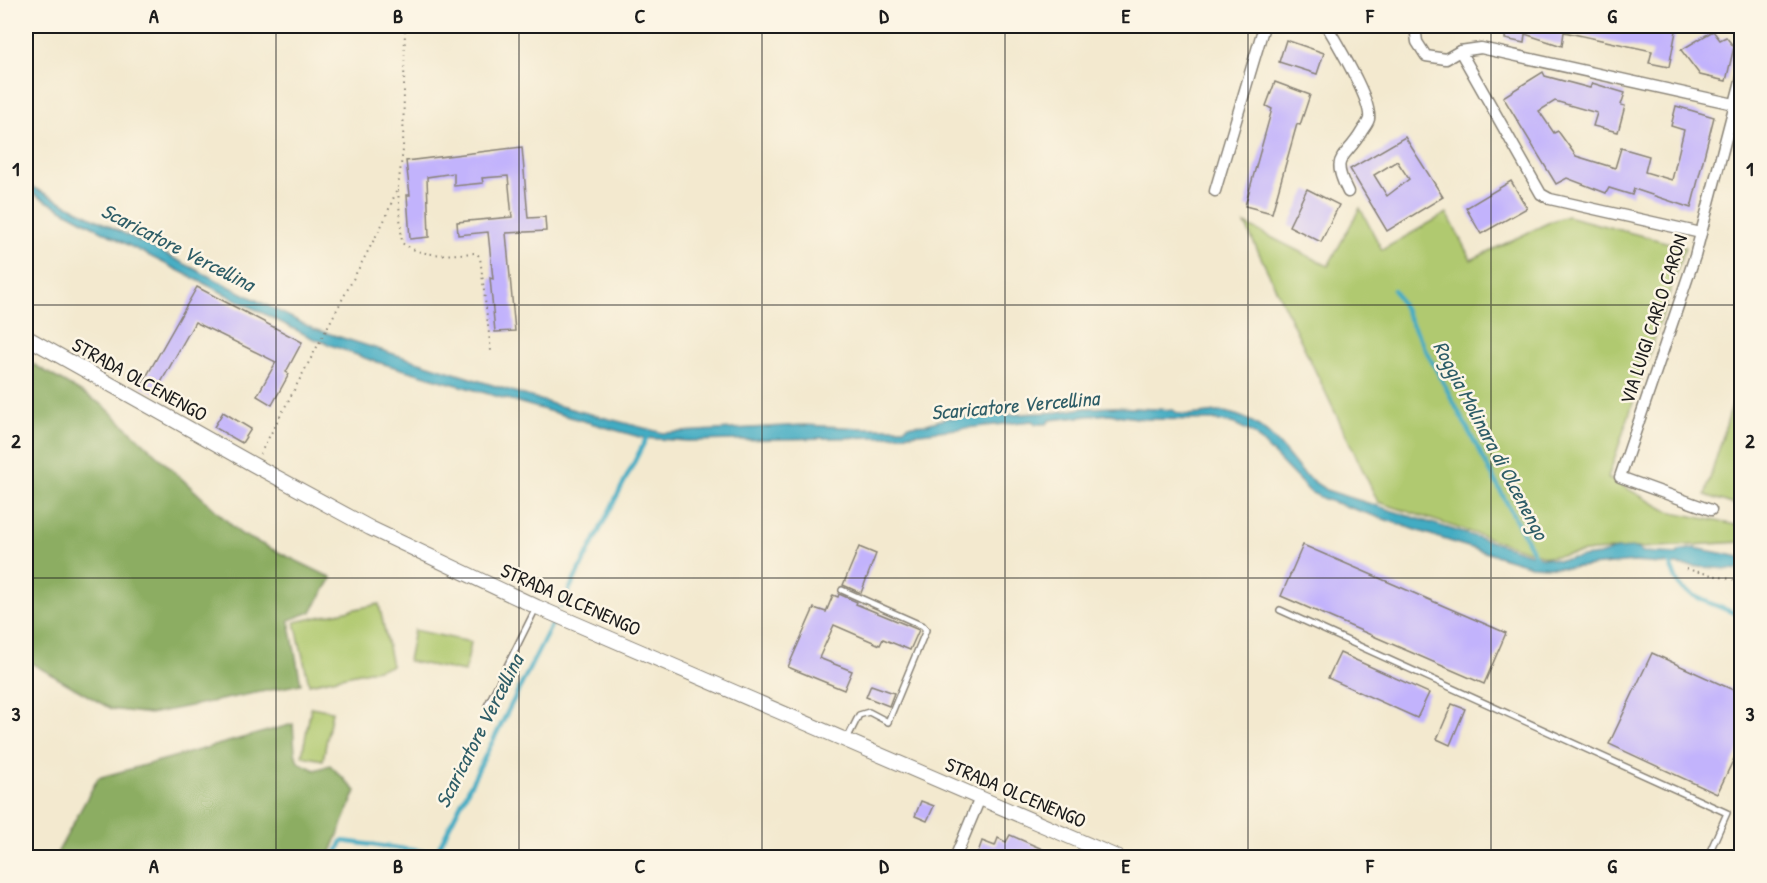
<svg xmlns="http://www.w3.org/2000/svg" width="1767" height="883" viewBox="0 0 1767 883" font-family="'Patrick Hand',sans-serif">
  <rect width="100%" height="100%" fill="#fcf5e5"/>
  <filter id="ink" filterUnits="userSpaceOnUse"><feTurbulence type="fractalNoise" baseFrequency=".0167" numOctaves="2"/><feDisplacementMap in="SourceGraphic" scale="12" xChannelSelector="R" yChannelSelector="G"/><feConvolveMatrix kernelMatrix="1 2 1 2 8 2 1 2 1" color-interpolation-filters="sRGB"/></filter>
  <filter id="wash" filterUnits="userSpaceOnUse"><feTurbulence type="fractalNoise" baseFrequency=".008" numOctaves="4" result="noise"/><feDisplacementMap in="SourceGraphic" scale="24" xChannelSelector="R" yChannelSelector="G"/><feGaussianBlur stdDeviation="1.35" result="paint"/><feColorMatrix in="noise" values="0 0 0 0 0 0 0 0 0 0 0 0 0 0 0 0 0 1.4 0 .05"/><feComposite in="paint" operator="in"/></filter>
  <g filter="url(#wash)">
    <rect width="100%" height="100%" fill="#f3e9cf"/>
    <g fill="#b0c96f" stroke="#667246" stroke-width="1.5">
      <path d="M 1360,208 L 1382,250 L 1447,213 L 1471,260 L 1552,221 L 1567,216 L 1685,247 L 1608,478 L 1668,511 L 1741,526 L 1741,542 L 1593,551 L 1547,557 L 1378,502 L 1245,224 L 1328,266 Z"/>
      <path d="M 1741,376 L 1742,507 L 1741,507 L 1705,495 Z"/>
      <path d="M 379,604 L 392,666 L 309,684 L 295,622 Z"/>
      <path d="M 414,630 L 471,642 L 465,672 L 408,661 Z"/>
      <path d="M 311,707 L 332,711 L 323,760 L 302,756 Z"/>
    </g>
    <g fill="#8cad62" stroke="#54643f" stroke-width="1.5">
      <path d="M 26,360 L 103,405 L 241,534 L 332,578 L 311,612 L 289,620 L 301,684 L 150,714 L 111,709 L 26,660 Z"/>
      <path d="M 293,724 L 295,752 L 298,762 L 315,770 L 330,765 L 356,791 L 329,857 L 55,857 L 98,778 Z"/>
    </g>
    <path fill="#43acc3" stroke="#306470" stroke-width="1.5" d="M 26,184 L 314,329 L 556,405 L 663,433 L 804,425 L 861,428 L 904,428 L 909,425 L 927,424 L 947,418 L 1057,412 L 1084,408 L 1115,407 L 1173,410 C 1185,420 1208,411 1223,412 C 1227,412 1232,414 1236,415 C 1266,424 1282,448 1301,471 C 1307,478 1318,484 1326,490 L 1540,557 L 1558,560 L 1599,555 L 1617,549 L 1636,548 L 1643,552 L 1677,554 L 1679,551 L 1695,548 L 1741,557 L 1741,570 L 1634,562 L 1567,568 L 1531,566 L 1455,543 L 1324,499 L 1310,492 L 1253,433 L 1235,424 L 1215,420 L 1144,419 L 1109,414 L 1050,420 L 1047,424 L 1036,424 L 1032,421 L 882,437 L 688,441 L 643,438 L 370,360 L 312,338 L 130,246 L 26,190 Z"/>
    <g fill="none" stroke-linecap="round" stroke-linejoin="round">
      <g stroke="#43acc3" stroke-width="4.5">
        <path d="M 1394,290 L 1536,558"/>
        <path d="M 1667,560 C 1674,568 1674,579 1680,586 C 1693,599 1724,608 1742,616"/>
        <path d="M 561,606 L 648,435"/>
        <path d="M 335,858 L 342,841 L 436,853 L 552,624"/>
      </g>
    </g>
    <g id="blocks">
      <g fill="#c2b3fc" fill-rule="evenodd">
        <path d="M 1506,26 L 1677,26 L 1669,67 L 1649,63 L 1652,51 L 1564,32 L 1562,46 L 1525,34 L 1524,43 L 1505,39 Z"/>
        <path d="M 1713,31 L 1720,40 L 1726,37 L 1734,47 L 1726,81 L 1700,75 L 1681,50 Z"/>
        <path d="M 1286,40 L 1324,53 L 1317,74 L 1279,62 Z"/>
        <path d="M 1543,72 L 1545,76 L 1590,88 L 1592,83 L 1625,93 L 1621,105 L 1625,106 L 1618,132 L 1593,126 L 1597,113 L 1555,101 L 1539,111 L 1554,133 L 1558,131 L 1576,156 L 1615,168 L 1621,148 L 1649,156 L 1645,172 L 1672,180 L 1684,130 L 1671,126 L 1676,106 L 1714,117 L 1691,208 L 1634,189 L 1632,195 L 1609,188 L 1606,193 L 1567,178 L 1556,184 L 1503,97 Z"/>
        <path d="M 1275,82 L 1310,95 L 1300,125 L 1297,124 L 1272,213 L 1245,206 L 1272,109 L 1266,106 Z"/>
        <path d="M 1405,137 L 1443,197 L 1387,231 L 1350,169 ZM 1397,161 L 1409,179 L 1387,196 L 1374,175 Z"/>
        <path d="M 522,147 L 528,218 L 545,217 L 546,231 L 506,233 L 515,331 L 495,332 L 490,278 L 493,279 L 488,232 L 458,235 L 457,222 L 512,217 L 508,176 L 482,178 L 483,183 L 454,186 L 454,173 L 427,177 L 429,237 L 410,239 L 407,195 L 410,195 L 406,161 Z"/>
        <path d="M 1511,181 L 1527,208 L 1481,234 L 1466,208 Z"/>
        <path d="M 1307,189 L 1339,205 L 1321,242 L 1289,226 Z"/>
        <path d="M 197,287 L 302,342 L 286,372 L 289,374 L 272,405 L 257,396 L 276,362 L 195,322 L 155,393 L 141,386 Z"/>
        <path d="M 223,412 L 251,429 L 242,443 L 214,427 Z"/>
        <path d="M 1303,545 L 1506,633 L 1484,684 L 1281,596 Z"/>
        <path d="M 859,547 L 876,554 L 861,593 L 843,585 Z"/>
        <path d="M 839,594 L 857,602 L 856,604 L 919,630 L 910,650 L 883,639 L 880,645 L 834,625 L 819,658 L 852,671 L 844,690 L 788,667 L 814,608 L 826,612 L 833,595 L 838,597 Z"/>
        <path d="M 1340,653 L 1429,693 L 1417,718 L 1328,678 Z"/>
        <path d="M 1652,653 L 1742,694 L 1742,742 L 1717,794 L 1609,744 Z"/>
        <path d="M 871,685 L 894,693 L 889,706 L 866,697 Z"/>
        <path d="M 1452,704 L 1465,709 L 1450,745 L 1437,739 Z"/>
        <path d="M 921,801 L 934,806 L 927,821 L 915,816 Z"/>
        <path d="M 1010,835 L 1063,858 L 976,858 L 982,841 L 995,846 L 998,838 L 1006,842 Z"/>
      </g>
    </g>
  </g>
  <g filter="url(#ink)">
    <use href="#blocks" fill-opacity="0" stroke="#888276" stroke-width="1.5"/>
    <g fill="none" stroke-linecap="round" stroke-linejoin="round">
      <g stroke="#888276" stroke-width="8">
        <g id="service">
          <path d="M 842,590 L 923,626 L 926,630 L 888,722 L 869,712 L 859,715 L 846,741"/>
          <path d="M 1280,610 L 1727,813 L 1707,858"/>
          <path d="M 487,706 L 536,608"/>
        </g>
      </g>
      <g stroke="#888276" stroke-width="13">
        <g id="minor">
          <path d="M 1327,26 C 1337,44 1372,100 1369,119 C 1368,123 1364,128 1362,131 C 1345,161 1329,154 1348,192"/>
          <path d="M 1415,26 L 1417,42 L 1426,56 L 1446,59 L 1460,51 L 1481,48 L 1734,104"/>
          <path d="M 1460,51 L 1541,194 L 1550,199 L 1701,233"/>
          <path d="M 1215,191 L 1264,26"/>
          <path d="M 1711,510 L 1620,477 L 1695,256 L 1742,77"/>
          <path d="M 955,858 L 980,798"/>
        </g>
      </g>
      <g stroke="#888276" stroke-width="16">
        <path id="tertiary" d="M 26,337 L 254,465 L 370,528 L 537,607 L 1119,858"/>
      </g>
      <g stroke="#888276" stroke-width="2" stroke-dasharray="1.5 4.5" stroke-linecap="butt">
        <path d="M 398,190 L 402,243 C 424,259 450,254 476,253 L 480,257 L 491,351"/>
        <path d="M 260,454 L 384,221 L 398,187 L 403,150 L 405,26"/>
        <path d="M 1686,569 L 1742,582"/>
      </g>
      <use href="#service" stroke="#fff" stroke-width="5"/>
      <use href="#minor" stroke="#fff" stroke-width="10"/>
      <use href="#tertiary" stroke="#fff" stroke-width="14"/>
    </g>
  </g>
  <path fill="none" stroke="#1c1c1c" stroke-width="1.5" stroke-opacity="0.55" d="M 276,26 L 276,858M 519,26 L 519,858M 762,26 L 762,858M 1005,26 L 1005,858M 1248,26 L 1248,858M 1491,26 L 1491,858M 26,305 L 1742,305M 26,578 L 1742,578"/>
  <g text-anchor="middle" dominant-baseline="central" stroke-width="5" stroke-linejoin="round" paint-order="stroke">
    <g font-size="20" fill="#1c1c1c" stroke="#fcf5e5">
      <text transform="translate(1653 319) rotate(-72)">VIA LUIGI CARLO CARON</text>
      <text transform="translate(140 379) rotate(29)">STRADA OLCENENGO</text>
      <text transform="translate(571 599) rotate(24)">STRADA OLCENENGO</text>
      <text transform="translate(1016 792) rotate(23)">STRADA OLCENENGO</text>
    </g>
    <g font-size="21" font-style="italic" fill="#2e5d67" stroke="#fcf5e5">
      <text transform="translate(178 247) rotate(27)">Scaricatore Vercellina</text>
      <text transform="translate(1015 405) rotate(-5)">Scaricatore Vercellina</text>
      <text transform="translate(1491 440) rotate(62)">Roggia Molinara di Olcenengo</text>
      <text transform="translate(479 731) rotate(-63)">Scaricatore Vercellina</text>
    </g>
  </g>
  <rect width="1767" height="883" fill="none" stroke="#fcf5e5" stroke-width="66"/>
  <rect x="33" y="33" width="1701" height="817" fill="none" stroke="#1c1c1c" stroke-width="2"/>
  <g font-size="20" text-anchor="middle" font-weight="bold" fill="#1c1c1c">
    <text x="154" y="23">A</text>
    <text x="398" y="23">B</text>
    <text x="640" y="23">C</text>
    <text x="884" y="23">D</text>
    <text x="1126" y="23">E</text>
    <text x="1370" y="23">F</text>
    <text x="1612" y="23">G</text>
    <text x="16" y="176">1</text>
    <text x="1750" y="176">1</text>
    <text x="16" y="448">2</text>
    <text x="1750" y="448">2</text>
    <text x="16" y="721">3</text>
    <text x="1750" y="721">3</text>
    <text x="154" y="873">A</text>
    <text x="398" y="873">B</text>
    <text x="640" y="873">C</text>
    <text x="884" y="873">D</text>
    <text x="1126" y="873">E</text>
    <text x="1370" y="873">F</text>
    <text x="1612" y="873">G</text>
  </g>
</svg>
